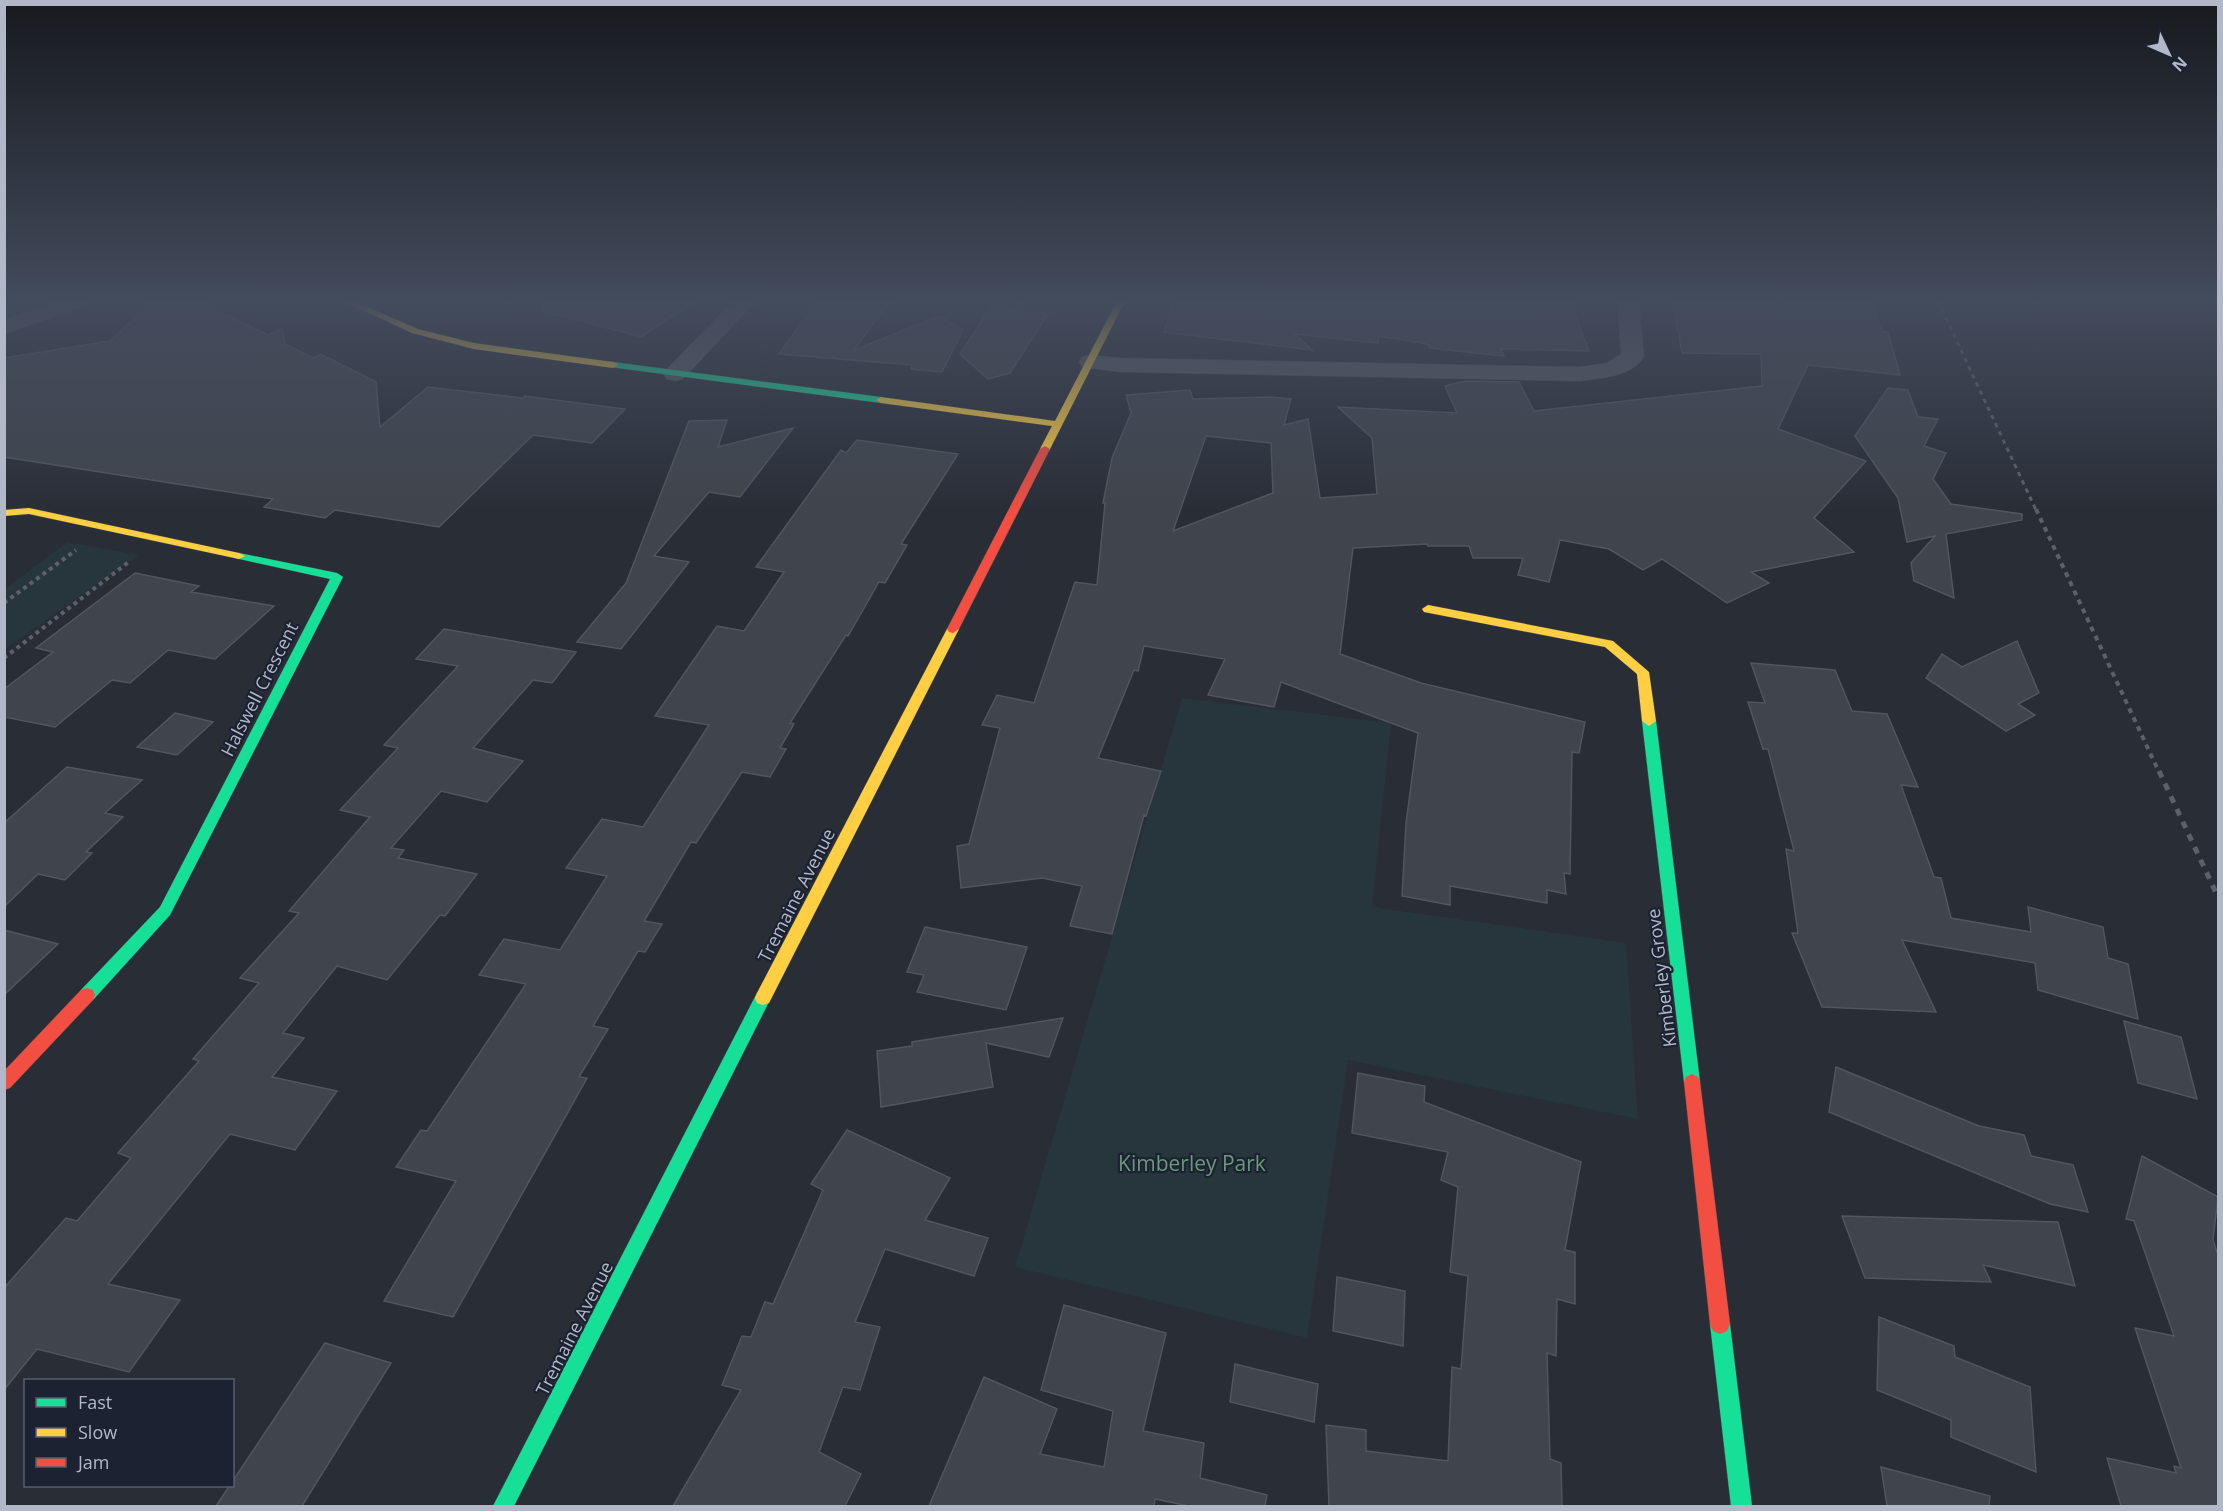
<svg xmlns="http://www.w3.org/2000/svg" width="2223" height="1511" viewBox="0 0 2223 1511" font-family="'Open Sans',sans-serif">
  <rect width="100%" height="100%" fill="#292d36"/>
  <g fill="#26363c">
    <path d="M 67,542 L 139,555 L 5,649 L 5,589 Z"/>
    <path d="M 1182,698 L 1391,723 L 1372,907 L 1626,943 L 1638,1119 L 1348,1060 L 1307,1338 L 1015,1267 Z"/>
  </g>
  <g fill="#40444c" stroke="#51555d" stroke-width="1.5" fill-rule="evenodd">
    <path d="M 153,301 L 198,301 L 268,335 L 282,329 L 285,344 L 313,358 L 321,354 L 376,382 L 380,427 L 428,387 L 523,398 L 525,396 L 625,409 L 592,443 L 533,435 L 439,527 L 335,510 L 325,518 L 264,507 L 273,499 L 4,457 L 4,358 L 110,341 Z"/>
    <path d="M 543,301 L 696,301 L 641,337 L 542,311 Z"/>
    <path d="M 817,301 L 890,301 L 854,350 L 940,316 L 963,330 L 942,372 L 911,369 L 912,365 L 779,354 Z"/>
    <path d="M 1174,301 L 1574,301 L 1575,315 L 1589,351 L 1501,349 L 1504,356 L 1430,348 L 1428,344 L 1379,336 L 1378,343 L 1295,334 L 1312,350 L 1164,332 Z"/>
    <path d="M 1673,301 L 1865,301 L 1866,305 L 1873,306 L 1882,331 L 1888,332 L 1900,375 L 1808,365 L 1778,429 L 1866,461 L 1814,518 L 1854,552 L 1751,572 L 1769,583 L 1727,603 L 1662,559 L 1643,570 L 1609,549 L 1560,540 L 1549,582 L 1518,575 L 1523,558 L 1473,558 L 1469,546 L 1428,546 L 1427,544 L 1353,548 L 1340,654 L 1421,683 L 1585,722 L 1579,753 L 1572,752 L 1570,874 L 1564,873 L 1566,894 L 1547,890 L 1547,903 L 1450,886 L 1450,905 L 1402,896 L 1406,823 L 1418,733 L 1281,682 L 1274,707 L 1208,695 L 1225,659 L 1144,646 L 1138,671 L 1134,670 L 1098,758 L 1161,771 L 1146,816 L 1144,815 L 1112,934 L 1070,926 L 1082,886 L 1042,878 L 961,888 L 957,846 L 969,844 L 1000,728 L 982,725 L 997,695 L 1034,703 L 1075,582 L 1097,585 L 1105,503 L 1103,503 L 1112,458 L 1131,413 L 1126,395 L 1190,390 L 1193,399 L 1269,397 L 1291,399 L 1284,425 L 1308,419 L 1320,498 L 1377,494 L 1372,438 L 1338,407 L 1457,413 L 1445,386 L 1465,381 L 1519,382 L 1534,411 L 1762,386 L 1761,354 L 1682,353 ZM 1206,436 L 1271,443 L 1273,493 L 1173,531 Z"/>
    <path d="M 991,307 L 1048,314 L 1010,373 L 988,379 L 960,354 Z"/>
    <path d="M 1888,388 L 1908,390 L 1918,417 L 1938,419 L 1924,446 L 1946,453 L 1933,479 L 1951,504 L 2022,514 L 2022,520 L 1946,534 L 1954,598 L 1914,581 L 1911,563 L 1935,536 L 1907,542 L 1898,498 L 1855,436 Z"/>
    <path d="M 727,420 L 718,447 L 793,428 L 740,497 L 709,492 L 654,556 L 689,562 L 621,649 L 577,642 L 626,583 L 689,421 Z"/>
    <path d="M 857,440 L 958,454 L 901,544 L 907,545 L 885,583 L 879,582 L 848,636 L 846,635 L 790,723 L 794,724 L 780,748 L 786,749 L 770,777 L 742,772 L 696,843 L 691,842 L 644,921 L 662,924 L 645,952 L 638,951 L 593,1026 L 608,1029 L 579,1077 L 587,1078 L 453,1317 L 384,1301 L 456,1181 L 396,1167 L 421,1130 L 427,1131 L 526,984 L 479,975 L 504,939 L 560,950 L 607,876 L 566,868 L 602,819 L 643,827 L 709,725 L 655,716 L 717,626 L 744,631 L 784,572 L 756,567 L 841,450 L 846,453 Z"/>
    <path d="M 135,573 L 199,586 L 191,592 L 274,606 L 215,659 L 168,650 L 130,683 L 112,680 L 55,727 L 4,717 L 4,689 L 53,652 L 36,648 Z"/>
    <path d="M 444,629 L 576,652 L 552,683 L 533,680 L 473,748 L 523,761 L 487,802 L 441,791 L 391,848 L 404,850 L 398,858 L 477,874 L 445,916 L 440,915 L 387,980 L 337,966 L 283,1033 L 304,1038 L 272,1077 L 337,1091 L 295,1150 L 230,1134 L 108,1284 L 180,1300 L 129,1372 L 37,1349 L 4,1390 L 4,1288 L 66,1218 L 77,1221 L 131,1158 L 118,1153 L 199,1061 L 193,1059 L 259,983 L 240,978 L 299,913 L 289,911 L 370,817 L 340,810 L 398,748 L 384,745 L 458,666 L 416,659 Z"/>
    <path d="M 2017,641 L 2039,693 L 2018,704 L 2035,715 L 2006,731 L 1926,678 L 1942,654 L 1962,667 Z"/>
    <path d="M 1751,663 L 1835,670 L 1852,711 L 1887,714 L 1918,787 L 1901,785 L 1934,877 L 1941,878 L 1951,918 L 2031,932 L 2028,907 L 2103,927 L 2108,958 L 2128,964 L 2138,1019 L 2038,990 L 2035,963 L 1902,940 L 1936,1012 L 1822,1007 L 1792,933 L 1798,933 L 1786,849 L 1794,851 L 1768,749 L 1763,749 L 1748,702 L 1765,703 Z"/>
    <path d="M 175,713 L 213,722 L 177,755 L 137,747 Z"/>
    <path d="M 67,767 L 142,780 L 105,813 L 123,817 L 86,852 L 92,853 L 65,880 L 38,874 L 4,907 L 4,823 Z"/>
    <path d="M 925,927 L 1027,947 L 1006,1010 L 917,992 L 924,975 L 907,972 Z"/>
    <path d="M 4,930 L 58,944 L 4,995 Z"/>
    <path d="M 1063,1018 L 1049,1057 L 986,1043 L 993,1087 L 881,1107 L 877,1051 L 912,1046 L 912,1042 Z"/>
    <path d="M 2124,1021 L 2181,1037 L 2197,1099 L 2138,1083 Z"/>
    <path d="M 1836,1067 L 1979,1126 L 2024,1135 L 2031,1156 L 2073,1165 L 2088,1212 L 2050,1204 L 1829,1112 Z"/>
    <path d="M 1358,1073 L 1425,1086 L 1424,1102 L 1581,1162 L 1565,1250 L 1575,1252 L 1575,1304 L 1557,1299 L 1556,1356 L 1547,1353 L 1550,1459 L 1561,1463 L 1562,1506 L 1329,1506 L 1326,1425 L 1366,1430 L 1366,1451 L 1448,1461 L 1452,1367 L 1461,1369 L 1468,1276 L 1450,1272 L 1458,1187 L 1441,1180 L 1448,1152 L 1352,1133 Z"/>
    <path d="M 847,1130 L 950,1178 L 925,1220 L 988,1238 L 974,1276 L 885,1249 L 855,1322 L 880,1327 L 860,1390 L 843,1387 L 819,1452 L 861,1474 L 845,1506 L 673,1506 L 741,1390 L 722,1385 L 742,1336 L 751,1337 L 765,1302 L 773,1304 L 823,1190 L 811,1184 Z"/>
    <path d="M 2142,1156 L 2218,1197 L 2213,1240 L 2218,1255 L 2218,1506 L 2121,1506 L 2107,1458 L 2176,1473 L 2174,1466 L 2181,1468 L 2135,1328 L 2174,1336 L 2134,1221 L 2126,1219 Z"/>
    <path d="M 1842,1216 L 2058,1222 L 2075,1286 L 1983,1265 L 1991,1282 L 1865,1278 Z"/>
    <path d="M 1337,1277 L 1405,1291 L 1403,1346 L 1333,1331 Z"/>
    <path d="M 1064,1305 L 1166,1333 L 1143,1431 L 1204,1443 L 1200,1478 L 1267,1495 L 1265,1506 L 1189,1506 L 1155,1499 L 1154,1506 L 929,1506 L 984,1377 L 1057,1409 L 1040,1454 L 1104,1467 L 1113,1411 L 1041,1390 Z"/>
    <path d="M 1879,1317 L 1954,1346 L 1955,1357 L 2030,1387 L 2036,1472 L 1951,1437 L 1951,1420 L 1877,1390 Z"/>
    <path d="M 325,1343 L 391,1363 L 302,1506 L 216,1506 L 230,1485 L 232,1485 L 232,1482 Z"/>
    <path d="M 1235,1364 L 1318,1384 L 1314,1422 L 1230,1402 Z"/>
    <path d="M 1881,1467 L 1990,1496 L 1989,1506 L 1887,1506 Z"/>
  </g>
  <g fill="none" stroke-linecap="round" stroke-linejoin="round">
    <g stroke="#45484f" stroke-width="1">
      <g id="street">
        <path d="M 58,301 L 88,301 L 85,306 L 4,334 L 4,320 Z"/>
        <path d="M 733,301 L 756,301 L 683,379 L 675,381 L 667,379 L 663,374 L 667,369 Z"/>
        <path d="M 1617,301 L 1639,301 L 1644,357 C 1631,377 1602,378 1580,381 L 1121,372 L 1082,367 L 1079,362 L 1082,357 L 1090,355 L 1121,358 L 1580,367 L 1607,363 L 1621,354 Z"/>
      </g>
    </g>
    <g stroke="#45484f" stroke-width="1">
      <g id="fast">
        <path d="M 613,362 L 881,397 L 886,400 L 881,403 L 610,367 L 610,363 Z"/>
        <path d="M 239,553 L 337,573 L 343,577 L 170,915 L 93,1000 L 87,1002 L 81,1000 L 79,995 L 81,990 L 160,907 L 330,579 L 235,558 L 233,556 Z"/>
        <path d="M 1649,716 L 1656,721 L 1700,1082 L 1698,1087 L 1692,1090 L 1686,1087 L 1684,1082 L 1642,721 Z"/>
        <path d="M 763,991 L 769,993 L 771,998 L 514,1506 L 493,1506 L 757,993 Z"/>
        <path d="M 1720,1314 L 1727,1317 L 1730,1324 L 1752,1506 L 1731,1506 L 1710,1324 L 1713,1317 Z"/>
      </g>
    </g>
    <g stroke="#45484f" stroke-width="1">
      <g id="slow">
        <path d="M 343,301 L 354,301 L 418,329 L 474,343 L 613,362 L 618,365 L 613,368 L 474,349 L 412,333 Z"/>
        <path d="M 1117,301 L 1125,301 L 1049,451 L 1041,451 L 1040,449 L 1052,426 L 881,403 L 876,400 L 881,397 L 1055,421 Z"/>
        <path d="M 29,508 L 239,553 L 245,556 L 239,559 L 29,514 L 4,516 L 4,510 Z"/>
        <path d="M 1428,605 L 1613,641 L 1649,672 L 1656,721 L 1649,726 L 1642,721 L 1637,674 L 1605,647 L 1424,612 L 1422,609 Z"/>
        <path d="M 953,625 L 959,629 L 769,1003 L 763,1005 L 757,1003 L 755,998 L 757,993 L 947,629 Z"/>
      </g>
    </g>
    <g stroke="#45484f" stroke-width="1">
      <g id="jam">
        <path d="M 1045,446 L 1050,449 L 959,629 L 953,633 L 949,632 L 947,629 L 1040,449 Z"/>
        <path d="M 87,988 L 93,990 L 95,995 L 93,1000 L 10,1088 L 4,1090 L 4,1071 L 81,990 Z"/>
        <path d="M 1692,1074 L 1698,1077 L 1700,1082 L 1730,1324 L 1727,1331 L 1720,1334 L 1713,1331 L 1710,1324 L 1684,1082 L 1686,1077 Z"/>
      </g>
    </g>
    <g stroke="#5c6068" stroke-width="4" stroke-dasharray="4 4" stroke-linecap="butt">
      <path d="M 4,603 L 76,550"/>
      <path d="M 4,658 L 130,561"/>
    </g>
    <use href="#street" fill="#595c64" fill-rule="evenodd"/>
    <use href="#fast" fill="#16e098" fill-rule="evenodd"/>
    <use href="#slow" fill="#ffcf43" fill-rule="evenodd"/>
    <use href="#jam" fill="#f24e42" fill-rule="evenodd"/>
    <path stroke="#5c6068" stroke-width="3" stroke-dasharray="4.5 4.5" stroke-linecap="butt" d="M 1938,301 L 2036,510"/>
    <path stroke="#5c6068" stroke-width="4" stroke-dasharray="5 5" stroke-linecap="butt" d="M 2036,509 L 2159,772"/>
    <path stroke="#5c6068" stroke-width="5" stroke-dasharray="7 7" stroke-linecap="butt" d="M 2159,771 L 2218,897"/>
  </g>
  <linearGradient id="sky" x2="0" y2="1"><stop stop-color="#17191e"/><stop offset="0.59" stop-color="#434c5d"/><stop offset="1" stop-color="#434c5d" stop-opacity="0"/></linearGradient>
  <rect width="2223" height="512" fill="url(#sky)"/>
  <g text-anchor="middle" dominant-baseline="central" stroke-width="4.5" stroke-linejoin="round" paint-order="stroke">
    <g font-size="18" fill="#b2b8c7" stroke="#1c2231">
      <text transform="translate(259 689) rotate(-63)">Halswell Crescent</text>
      <text transform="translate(796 895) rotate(-63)">Tremaine Avenue</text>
      <text transform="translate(1661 978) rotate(-97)">Kimberley Grove</text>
      <text transform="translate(574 1328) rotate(-63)">Tremaine Avenue</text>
    </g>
    <g font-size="21" fill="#6a987b" stroke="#1c2231">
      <text x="1192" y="1163">Kimberley Park</text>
    </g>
  </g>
  <rect width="2223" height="1511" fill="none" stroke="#b2b8c7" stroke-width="12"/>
  <rect x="24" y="1379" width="210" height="108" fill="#1c2231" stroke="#585e6d" stroke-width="1.5"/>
  <rect x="36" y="1398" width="30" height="9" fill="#16e098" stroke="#585e6d" stroke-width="1.5"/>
  <text x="78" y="1409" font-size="18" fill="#b2b8c7">Fast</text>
  <rect x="36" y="1428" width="30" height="9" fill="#ffcf43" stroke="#585e6d" stroke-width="1.5"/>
  <text x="78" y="1439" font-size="18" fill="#b2b8c7">Slow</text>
  <rect x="36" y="1458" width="30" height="9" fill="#f24e42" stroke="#585e6d" stroke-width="1.5"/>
  <text x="78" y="1469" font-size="18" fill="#b2b8c7">Jam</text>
  <g transform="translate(2169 54) rotate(134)" stroke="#1c2231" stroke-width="4.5" paint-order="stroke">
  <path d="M0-4.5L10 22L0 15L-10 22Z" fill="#b2b8c7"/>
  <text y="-9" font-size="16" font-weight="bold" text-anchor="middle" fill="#b2b8c7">N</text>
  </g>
</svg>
